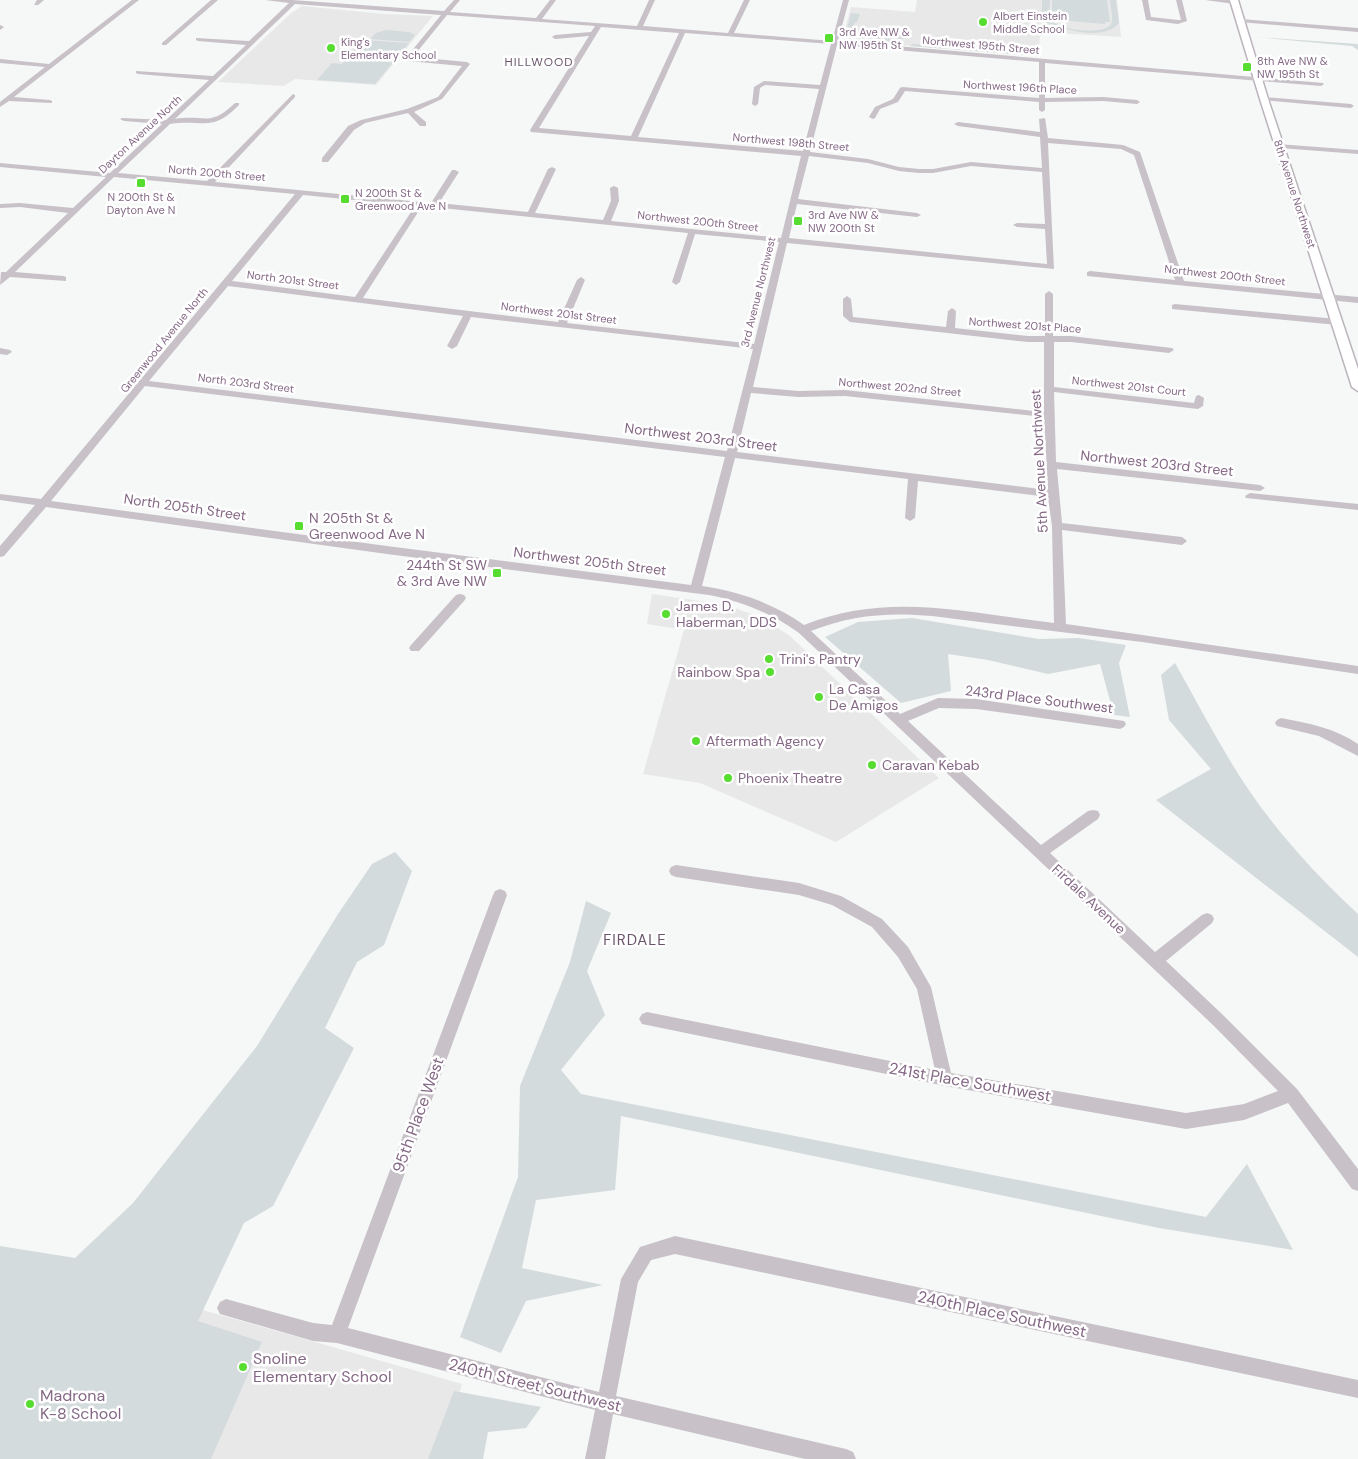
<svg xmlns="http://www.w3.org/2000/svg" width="1358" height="1459" viewBox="0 0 1358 1459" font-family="'DM Sans',sans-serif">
  <rect width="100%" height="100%" fill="#f5f8f6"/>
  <g fill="#e8e8e9">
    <path d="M 917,0 L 1117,0 L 1121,37 L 1040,32 L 1039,56 L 848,41 L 843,36 L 851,7 L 915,12 Z"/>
    <path d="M 302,6 L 384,14 L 433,16 L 376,85 L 295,79 L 284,86 L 218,82 L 290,14 Z"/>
    <path d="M 652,594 L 727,605 L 762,618 L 790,636 L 939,778 L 836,842 L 700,783 L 643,774 L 684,630 L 647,624 Z"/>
    <path d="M 175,1302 L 462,1384 L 440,1459 L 0,1459 Z"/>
  </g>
  <g fill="#d4dbdc">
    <path d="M 1042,0 L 1050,0 C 1050,6 1048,15 1051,20 C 1059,30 1104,36 1111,24 C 1114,18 1110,6 1110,0 L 1116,0 L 1119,23 C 1102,43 1061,28 1042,21 Z"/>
    <path d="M 1052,0 L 1107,0 L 1110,22 L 1105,22 L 1105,24 L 1057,20 L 1052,18 Z"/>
    <path d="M 851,13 L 860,14 L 857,22 L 854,23 L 853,29 L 859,33 L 912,37 L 912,39 L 901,39 L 894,44 L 856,42 L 854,38 L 845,36 Z"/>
    <path d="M 386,30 L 409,32 L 415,35 L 409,42 L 370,39 L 376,33 Z"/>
    <path d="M 1255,37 L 1358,44 L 1358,50 L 1352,46 Z"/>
    <path d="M 363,40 L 409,43 L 375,84 L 317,80 L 332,63 L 342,64 Z"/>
    <path d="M 913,44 L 1020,52 L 1026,55 L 909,46 Z"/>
    <path d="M 912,618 L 1039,639 L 1079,638 L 1126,645 L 1119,663 L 1130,717 L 1114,715 L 1100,664 L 1048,674 L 988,660 L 948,654 L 951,691 L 901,703 L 825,637 L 858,622 Z"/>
    <path d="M 1175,663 C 1205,716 1232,771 1270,819 C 1296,853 1327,885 1358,914 L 1358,957 L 1156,800 L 1211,769 L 1169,720 L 1161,675 Z"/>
    <path d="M 395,852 L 412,871 L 384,945 L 357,962 L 325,1028 L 354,1048 L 273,1206 L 244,1223 L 198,1321 L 262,1342 L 211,1459 L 0,1459 L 0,1246 L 75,1258 L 133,1203 L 257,1046 L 338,914 L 372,864 Z"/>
    <path d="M 586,901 L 611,913 L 587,971 L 605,1015 L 561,1070 L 581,1094 L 1206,1217 L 1247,1164 L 1293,1250 L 1159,1228 L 621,1116 L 615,1190 L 536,1200 L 522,1268 L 603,1285 L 526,1301 L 501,1353 L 460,1337 L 518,1177 L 520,1086 L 570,962 Z"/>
    <path d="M 454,1391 L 541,1407 L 526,1428 L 488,1432 L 483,1459 L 428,1459 Z"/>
  </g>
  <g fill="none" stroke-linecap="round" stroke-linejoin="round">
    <g stroke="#bcb4bc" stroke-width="3">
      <path id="major" d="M 1230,0 L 1238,0 L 1268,99 L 1358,369 L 1358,391 L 1352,387 L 1260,99 Z"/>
    </g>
    <g fill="#c8c1c8" fill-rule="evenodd">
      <path d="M 37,0 L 44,0 L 38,5 L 34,5 Z"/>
      <path d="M 132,0 L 139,0 L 14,97 L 50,100 L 52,101 L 52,103 L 9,101 L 0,107 L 0,102 L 45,67 L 0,63 L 0,59 L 49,64 Z"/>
      <path d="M 211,0 L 218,0 L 166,45 L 162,45 L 162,43 Z"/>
      <path d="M 265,0 L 292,0 L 444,11 L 454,0 L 460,0 L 450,12 L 536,18 L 550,0 L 556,0 L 542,19 L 637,26 L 649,0 L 655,0 L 643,26 L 728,33 L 744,0 L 750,0 L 734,33 L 832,41 L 843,0 L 849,0 L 838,41 L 1323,83 L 1324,84 L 1321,86 L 1045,63 L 1045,98 L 1103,97 L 1137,100 L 1140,102 L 1137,104 L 1103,101 L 1045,102 L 1045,110 L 1042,112 L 1039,110 L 1039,102 L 905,91 L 898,102 L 880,109 L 875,118 L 873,119 L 869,117 L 875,107 L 893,99 L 900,88 L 902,87 L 1039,98 L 1039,62 L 837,45 L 810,152 L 868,159 L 899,167 L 919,169 L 933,169 L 971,162 L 1042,168 L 1040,137 L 958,126 L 954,124 L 958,122 L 1040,132 L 1039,119 L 1045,118 L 1048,138 L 1123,145 L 1140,152 L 1184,281 L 1358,297 L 1358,303 L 1087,276 L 1087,272 L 1090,271 L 1175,280 L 1134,155 L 1121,149 L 1048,143 L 1054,269 L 787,243 L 753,387 L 798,391 L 845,390 L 1044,412 L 1044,342 L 1028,342 L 850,322 L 843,316 L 843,299 L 847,296 L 851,299 L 853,317 L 946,327 L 948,311 L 952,308 L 956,311 L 955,328 L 1028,336 L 1045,336 L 1045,294 L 1049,291 L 1053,294 L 1053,336 L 1071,336 L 1172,348 L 1174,350 L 1169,353 L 1071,342 L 1054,342 L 1054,387 L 1194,403 L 1196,396 L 1199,395 L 1204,398 L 1203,406 L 1198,409 L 1054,392 L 1056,462 L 1260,485 L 1265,488 L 1260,491 L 1057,469 L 1062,523 L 1182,537 L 1187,541 L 1182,545 L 1062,530 L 1066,624 L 1358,666 L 1358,674 L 1142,642 L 932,616 C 889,612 851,615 811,631 L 900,714 L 938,698 L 976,699 L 1124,721 L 1126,724 L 1124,727 L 1120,729 L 976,709 L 939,708 L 908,721 L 1041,845 L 1088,811 L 1093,810 L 1098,811 L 1100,815 L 1098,819 L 1050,853 L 1155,952 L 1202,915 L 1207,913 L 1212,915 L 1214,919 L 1212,923 L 1166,961 L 1224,1016 L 1297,1089 L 1358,1169 L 1358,1191 L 1352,1189 L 1288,1103 L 1244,1120 L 1186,1129 L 945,1086 L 642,1024 L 639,1019 L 642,1014 L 647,1012 L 935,1070 L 917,989 L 898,957 L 872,927 L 832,905 L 799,895 L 676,877 L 671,875 L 669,871 L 671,867 L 676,865 L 799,883 L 841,896 L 882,919 L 908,947 L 931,987 L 951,1073 L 1186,1113 L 1244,1104 L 1278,1091 L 1214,1026 L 799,633 C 771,613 743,602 709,595 L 387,554 L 46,507 L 4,556 L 0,557 L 0,546 L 35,505 L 0,500 L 0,494 L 41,499 L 295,194 L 114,177 L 15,272 L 63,276 L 66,277 L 66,281 L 10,277 L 0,285 L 1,272 L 6,272 L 68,213 L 20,207 L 0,208 L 0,204 L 20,203 L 73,208 L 106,177 L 0,167 L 0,163 L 110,173 L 162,124 L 124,121 L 120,119 L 122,118 L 166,120 L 209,80 L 138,74 L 136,73 L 136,71 L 213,76 L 246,45 L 198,41 L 196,40 L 196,38 L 249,41 L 289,3 ZM 295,4 L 441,15 L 405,59 L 408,61 L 462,66 L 438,97 L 407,109 L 361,120 L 348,126 L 322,158 L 322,162 L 328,162 L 354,130 L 365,123 L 408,113 L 420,126 L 426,126 L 426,122 L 414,112 L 442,99 L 470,64 L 467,62 L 413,57 L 447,15 L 595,26 L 591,32 L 555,35 L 552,37 L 555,39 L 589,36 L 530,130 L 531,132 L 801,156 L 781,238 L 611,221 L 619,201 L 618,188 L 614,186 L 610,188 L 611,201 L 603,220 L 535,213 L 556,169 L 552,167 L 548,169 L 528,212 L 439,203 L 459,172 L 455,170 L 452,170 L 431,203 L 215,182 L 295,97 L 295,95 L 293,94 L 207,181 L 118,173 L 170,124 C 203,119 212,133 239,105 L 239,103 L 235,103 C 209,128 205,114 175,119 ZM 601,27 L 679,33 L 631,136 L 539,128 ZM 685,33 L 831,44 L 820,85 L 764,81 L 754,87 L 752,104 L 755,106 L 758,104 L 760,88 L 765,85 L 819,89 L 803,151 L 638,137 ZM 809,156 L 868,163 L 899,171 L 919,173 L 933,173 L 971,166 L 1042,172 L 1045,224 L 1017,223 L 1013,225 L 1017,227 L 1045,229 L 1047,264 L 789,238 L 797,204 L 917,217 L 921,215 L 917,213 L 798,199 ZM 303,195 L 415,206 L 355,297 L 232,281 ZM 422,206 L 688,233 L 672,282 L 676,285 L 680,282 L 695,234 L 779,242 L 754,344 L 567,323 L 585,280 L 581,277 L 577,280 L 558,322 L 363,298 ZM 228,286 L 463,316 L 447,346 L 452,349 L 457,346 L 471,317 L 753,349 L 727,451 L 149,381 ZM 145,386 L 725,457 L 691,585 L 387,546 L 51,501 ZM 751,393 L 798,397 L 845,396 L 1044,417 L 1048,490 L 737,452 ZM 735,458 L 908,479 L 905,518 L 910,521 L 915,518 L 918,481 L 1048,497 L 1052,526 L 1054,623 C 967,613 889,591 804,625 C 774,604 739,591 702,586 Z"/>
      <path d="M 1142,0 L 1148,0 L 1151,17 L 1178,20 L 1181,20 L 1176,0 L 1182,0 L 1187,21 L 1178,24 L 1146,20 Z"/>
      <path d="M 1205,0 L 1232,0 L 1238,2 L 1235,4 Z"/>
      <path d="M 1241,19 L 1358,28 L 1358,32 L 1239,22 Z"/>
      <path d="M 0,25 L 4,27 L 0,30 Z"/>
      <path d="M 1264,97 L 1351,104 L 1354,106 L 1351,108 L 1262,100 L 1261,99 Z"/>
      <path d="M 1277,144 L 1358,150 L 1358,154 L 1280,148 L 1276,146 Z"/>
      <path d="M 1175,304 L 1337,319 L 1341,322 L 1337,325 L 1172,309 L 1172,305 Z"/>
      <path d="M 0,348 L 10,350 L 12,352 L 7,355 L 0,354 Z"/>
      <path d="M 1250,493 L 1358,504 L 1358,510 L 1246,498 L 1245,496 Z"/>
      <path d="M 460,594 L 464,595 L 466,598 L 464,601 L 419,651 L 411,651 L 409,648 L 411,645 L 456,595 Z"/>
      <path d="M 1281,718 C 1308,723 1335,728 1358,744 L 1358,756 L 1319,736 L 1277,726 L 1275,723 L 1277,720 Z"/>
      <path d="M 500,889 L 505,891 L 507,895 L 348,1328 L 599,1392 L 621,1279 L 640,1247 L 675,1236 L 1358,1380 L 1358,1398 L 675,1254 L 651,1260 L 638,1282 L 616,1396 L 846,1449 L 853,1452 L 856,1459 L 805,1459 L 613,1414 L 605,1459 L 585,1459 L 595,1410 L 337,1343 L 313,1341 L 220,1314 L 217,1308 L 220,1302 L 226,1299 L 313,1323 L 332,1325 L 493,895 L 495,891 Z"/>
    </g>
    <use href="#major" fill="#fff" fill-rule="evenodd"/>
  </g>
  <g fill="#57dc30" stroke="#fff" stroke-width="2">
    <circle cx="983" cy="22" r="5"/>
    <rect x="824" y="33" width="10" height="10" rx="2.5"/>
    <circle cx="331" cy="48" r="5"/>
    <rect x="1242" y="62" width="10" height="10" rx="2.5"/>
    <rect x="136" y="178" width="10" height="10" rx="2.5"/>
    <rect x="340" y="194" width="10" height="10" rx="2.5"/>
    <rect x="793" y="216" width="10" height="10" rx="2.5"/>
    <rect x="294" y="521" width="10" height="10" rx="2.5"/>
    <rect x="492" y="568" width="10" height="10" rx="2.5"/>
    <circle cx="666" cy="614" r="5"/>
    <circle cx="769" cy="659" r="5"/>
    <circle cx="770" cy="672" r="5"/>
    <circle cx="819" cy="697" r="5"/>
    <circle cx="696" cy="741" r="5"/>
    <circle cx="872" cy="765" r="5"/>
    <circle cx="728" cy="778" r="5"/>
    <circle cx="243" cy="1367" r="5"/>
    <circle cx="30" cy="1404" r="5"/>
  </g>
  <g text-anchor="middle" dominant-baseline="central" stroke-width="5" stroke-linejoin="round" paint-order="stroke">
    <g font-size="11" fill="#846885" stroke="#fff" text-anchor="start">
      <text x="993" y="16">Albert Einstein<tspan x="993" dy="13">Middle School</tspan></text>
      <text x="839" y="32">3rd Ave NW &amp;<tspan x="839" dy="13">NW 195th St</tspan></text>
      <text x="341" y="42">King's<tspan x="341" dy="13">Elementary School</tspan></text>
      <text x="1257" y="61">8th Ave NW &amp;<tspan x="1257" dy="13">NW 195th St</tspan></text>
      <text x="355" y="193">N 200th St &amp;<tspan x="355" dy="13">Greenwood Ave N</tspan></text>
      <text x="141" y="197" text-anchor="middle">N 200th St &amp;<tspan x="141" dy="13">Dayton Ave N</tspan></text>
      <text x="808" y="215">3rd Ave NW &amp;<tspan x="808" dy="13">NW 200th St</tspan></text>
    </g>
    <g font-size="11" fill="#846885" stroke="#fff">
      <text transform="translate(981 45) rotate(5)">Northwest 195th Street</text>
      <text transform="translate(1020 87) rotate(3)">Northwest 196th Place</text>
      <text transform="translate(140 134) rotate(-43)">Dayton Avenue North</text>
      <text transform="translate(791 142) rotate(5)">Northwest 198th Street</text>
      <text transform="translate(217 173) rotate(5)">North 200th Street</text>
      <text transform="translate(1295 194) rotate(72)">8th Avenue Northwest</text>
      <text transform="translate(698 221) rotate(6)">Northwest 200th Street</text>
      <text transform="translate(1225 275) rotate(6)">Northwest 200th Street</text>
      <text transform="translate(293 280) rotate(7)">North 201st Street</text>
      <text transform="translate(758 292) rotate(-76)">3rd Avenue Northwest</text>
      <text transform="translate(559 313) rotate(7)">Northwest 201st Street</text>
      <text transform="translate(1025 325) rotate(4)">Northwest 201st Place</text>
      <text transform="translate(164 340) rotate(-51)">Greenwood Avenue North</text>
      <text transform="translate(246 383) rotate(7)">North 203rd Street</text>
      <text transform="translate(1129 386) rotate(6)">Northwest 201st Court</text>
      <text transform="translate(900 387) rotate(5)">Northwest 202nd Street</text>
    </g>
    <g font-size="12" letter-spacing="1" fill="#6a556a" stroke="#fff">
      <text x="539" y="62">HILLWOOD</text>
    </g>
    <g font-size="14" fill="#846885" stroke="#fff">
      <text transform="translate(701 437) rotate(7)">Northwest 203rd Street</text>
      <text transform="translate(1039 461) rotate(-93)">5th Avenue Northwest</text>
      <text transform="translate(1157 463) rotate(6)">Northwest 203rd Street</text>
      <text transform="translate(185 507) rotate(8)">North 205th Street</text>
      <text transform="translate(590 561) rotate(7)">Northwest 205th Street</text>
      <text transform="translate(1039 699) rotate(7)">243rd Place Southwest</text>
      <text transform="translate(1089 899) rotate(43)">Firdale Avenue</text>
    </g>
    <g font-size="14" fill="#846885" stroke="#fff" text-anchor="start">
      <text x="309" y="518">N 205th St &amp;<tspan x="309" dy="16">Greenwood Ave N</tspan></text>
      <text x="487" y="565" text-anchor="end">244th St SW<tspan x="487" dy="16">&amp; 3rd Ave NW</tspan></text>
      <text x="676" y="606">James D.<tspan x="676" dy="16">Haberman, DDS</tspan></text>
      <text x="779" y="659">Trini's Pantry</text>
      <text x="760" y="672" text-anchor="end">Rainbow Spa</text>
      <text x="829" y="689">La Casa<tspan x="829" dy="16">De Amigos</tspan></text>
      <text x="706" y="741">Aftermath Agency</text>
      <text x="882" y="765">Caravan Kebab</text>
      <text x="738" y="778">Phoenix Theatre</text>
    </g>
    <g font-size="15" letter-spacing="1" fill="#6a556a" stroke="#fff">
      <text x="635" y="940">FIRDALE</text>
    </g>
    <g font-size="16" fill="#846885" stroke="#fff">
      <text transform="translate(970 1082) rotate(10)">241st Place Southwest</text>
      <text transform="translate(418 1115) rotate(-70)">95th Place West</text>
      <text transform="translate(1002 1314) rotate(12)">240th Place Southwest</text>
      <text transform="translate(535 1385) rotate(14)">240th Street Southwest</text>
    </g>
    <g font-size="16" fill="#846885" stroke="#fff" text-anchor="start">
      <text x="253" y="1358">Snoline<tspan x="253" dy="18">Elementary School</tspan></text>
      <text x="40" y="1395">Madrona<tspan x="40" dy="18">K-8 School</tspan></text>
    </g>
  </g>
</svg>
